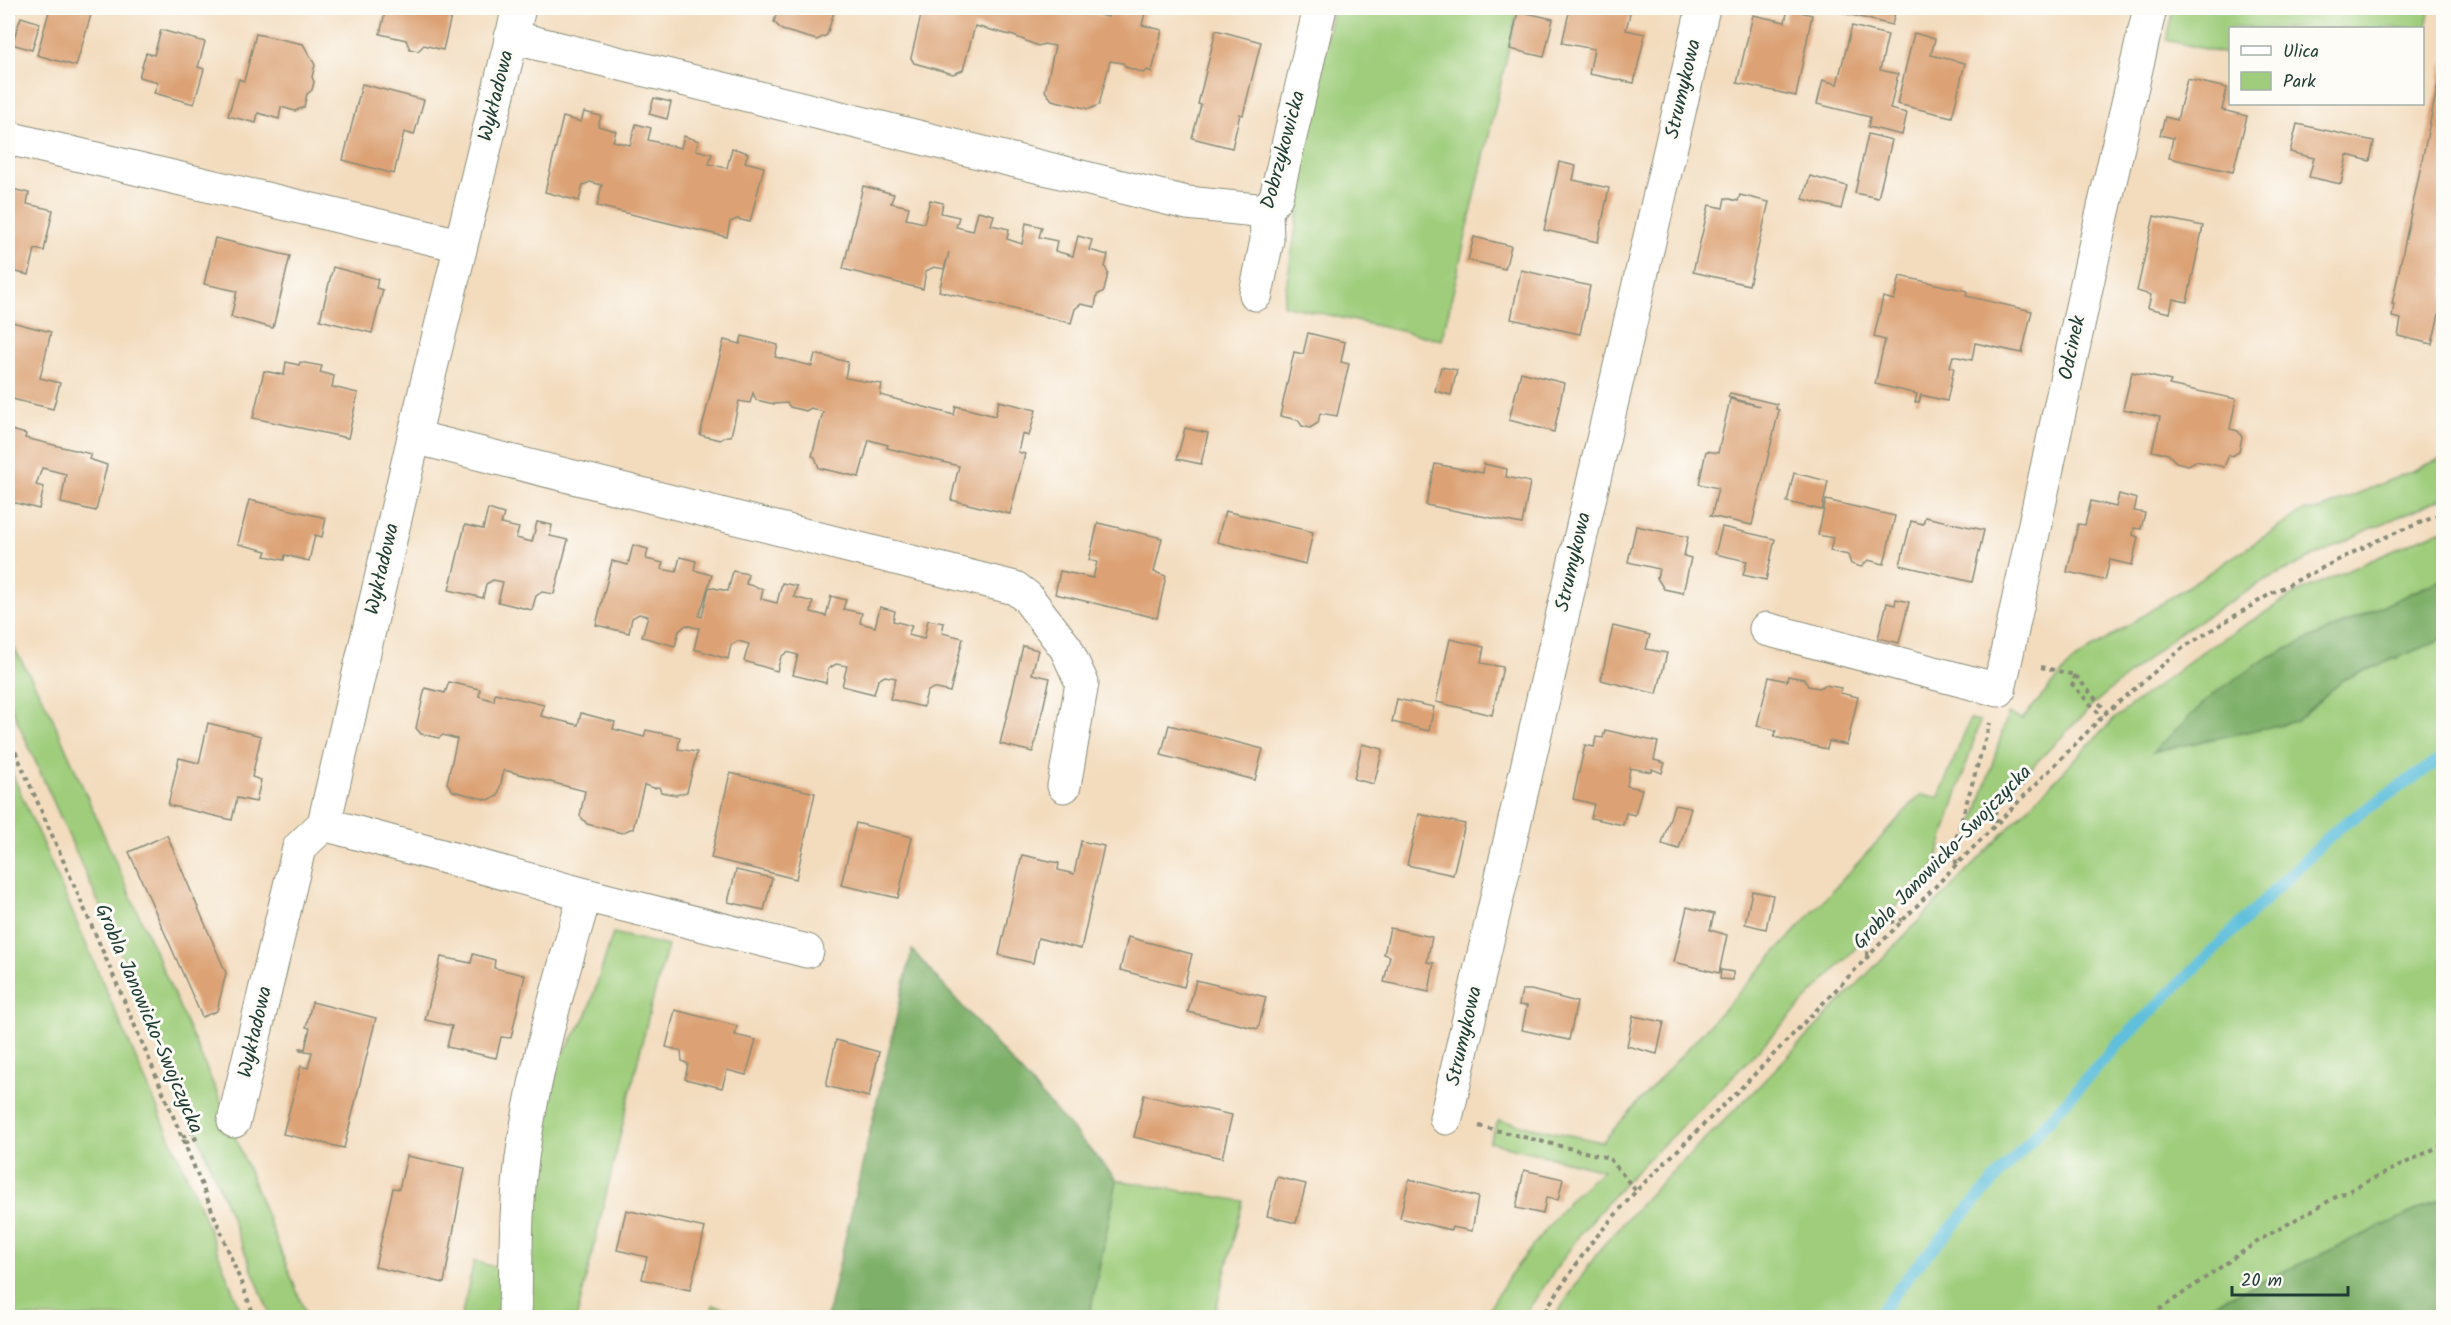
<svg xmlns="http://www.w3.org/2000/svg" width="2451" height="1325" viewBox="0 0 2451 1325" font-family="Kalam,sans-serif">
  <rect width="100%" height="100%" fill="#fdfcf7"/>
  <filter id="ink" filterUnits="userSpaceOnUse"><feTurbulence type="fractalNoise" baseFrequency=".0167" numOctaves="2"/><feDisplacementMap in="SourceGraphic" scale="12" xChannelSelector="R" yChannelSelector="G"/><feConvolveMatrix kernelMatrix="1 2 1 2 8 2 1 2 1" color-interpolation-filters="sRGB"/></filter>
  <filter id="wash" filterUnits="userSpaceOnUse"><feTurbulence type="fractalNoise" baseFrequency=".008" numOctaves="4" result="noise"/><feDisplacementMap in="SourceGraphic" scale="24" xChannelSelector="R" yChannelSelector="G"/><feGaussianBlur stdDeviation="1.35" result="paint"/><feColorMatrix in="noise" values="0 0 0 0 0 0 0 0 0 0 0 0 0 0 0 0 0 1.4 0 .05"/><feComposite in="paint" operator="in"/></filter>
  <g filter="url(#wash)">
    <rect width="100%" height="100%" fill="#f3dcbe"/>
    <g fill="#9fcd7b" stroke="#5f8558" stroke-width="1.5">
      <path d="M 1333,8 L 1518,8 L 1442,340 L 1283,305 L 1299,209 L 1298,177 Z"/>
      <path d="M 2173,8 L 2430,8 L 2423,43 L 2422,28 L 2230,28 L 2230,55 L 2166,40 Z"/>
      <path d="M 2443,458 L 2443,498 L 2372,528 L 2265,580 L 2176,635 L 2097,701 L 1998,801 L 1995,801 L 1987,819 L 1970,835 L 2008,714 L 2022,719 L 2073,661 L 2305,510 L 2316,511 Z"/>
      <path d="M 2443,529 L 2443,579 L 2267,658 L 2297,721 L 2342,680 L 2443,639 L 2443,1198 L 2185,1317 L 1554,1318 L 1600,1249 L 1645,1199 L 1757,1088 L 2114,719 L 2203,651 L 2296,593 Z"/>
      <path d="M 8,637 L 49,710 L 225,1111 L 307,1317 L 271,1317 L 196,1130 L 105,917 L 8,700 Z"/>
      <path d="M 1970,719 L 1980,721 L 1932,874 L 1892,910 L 1739,1070 L 1626,1181 L 1580,1234 L 1523,1317 L 1484,1317 L 1510,1275 L 1570,1199 L 1603,1170 L 1489,1142 L 1499,1120 L 1602,1142 L 1920,795 L 1939,797 Z"/>
      <path d="M 8,764 L 198,1202 L 243,1317 L 8,1317 Z"/>
      <path d="M 613,933 L 668,946 L 651,1005 L 577,1317 L 529,1318 L 532,1174 L 560,1058 L 587,1015 Z"/>
      <path d="M 1117,1180 L 1243,1201 L 1214,1317 L 1089,1318 Z"/>
      <path d="M 474,1261 L 502,1269 L 502,1317 L 461,1318 Z"/>
      <path d="M 713,1305 L 759,1317 L 710,1317 Z"/>
    </g>
    <g fill="#7fb06b" stroke="#4f7650" stroke-width="1.5">
      <path d="M 2443,579 L 2443,639 L 2342,680 L 2297,721 L 2153,752 L 2213,694 L 2267,658 Z"/>
      <path d="M 912,950 L 1117,1180 L 1089,1317 L 827,1317 Z"/>
      <path d="M 2443,1198 L 2443,1317 L 2185,1317 Z"/>
    </g>
    <g fill="none" stroke-linecap="round" stroke-linejoin="round">
      <path stroke="#5ebfdc" stroke-width="12" d="M 1876,1318 L 1915,1268 L 2118,1044 L 2337,829 L 2444,757"/>
    </g>
    <g id="blocks">
      <g fill="#dca275">
        <path d="M 50,8 L 93,8 L 76,66 L 37,55 Z"/>
        <path d="M 386,8 L 453,8 L 443,50 L 424,45 L 418,51 L 410,49 L 406,40 L 380,34 Z"/>
        <path d="M 778,8 L 835,8 L 827,35 L 817,40 L 782,30 L 774,22 Z"/>
        <path d="M 912,8 L 1079,8 L 1078,10 L 1108,17 L 1111,8 L 1121,8 L 1145,13 L 1142,25 L 1162,30 L 1152,72 L 1148,70 L 1143,73 L 1126,67 L 1123,63 L 1110,61 L 1099,105 L 1089,109 L 1052,100 L 1045,91 L 1055,46 L 1044,44 L 1038,46 L 1014,36 L 975,26 L 963,70 L 953,74 L 914,63 L 911,58 L 922,11 Z"/>
        <path d="M 1570,8 L 1602,8 L 1630,13 L 1626,30 L 1645,34 L 1634,83 L 1589,74 L 1594,49 L 1562,43 Z"/>
        <path d="M 1844,8 L 1896,8 L 1892,25 L 1843,13 Z"/>
        <path d="M 1788,9 L 1812,15 L 1796,96 L 1737,83 L 1753,15 L 1785,22 Z"/>
        <path d="M 1518,11 L 1553,19 L 1544,57 L 1510,49 Z"/>
        <path d="M 21,17 L 40,23 L 32,50 L 12,44 Z"/>
        <path d="M 1852,26 L 1888,35 L 1880,70 L 1898,74 L 1890,109 L 1907,113 L 1902,135 L 1868,127 L 1870,117 L 1817,104 L 1823,80 L 1837,84 Z"/>
        <path d="M 161,30 L 205,42 L 198,67 L 204,69 L 194,104 L 154,93 L 158,82 L 139,77 L 146,53 L 154,55 Z"/>
        <path d="M 1216,30 L 1261,42 L 1243,115 L 1240,114 L 1232,148 L 1192,138 L 1201,105 L 1198,104 Z"/>
        <path d="M 1914,33 L 1935,39 L 1931,55 L 1965,63 L 1952,117 L 1897,104 Z"/>
        <path d="M 256,34 L 303,44 L 315,65 L 312,77 L 314,82 L 312,90 L 307,94 L 304,107 L 295,111 L 281,107 L 279,119 L 258,113 L 256,123 L 228,116 L 239,79 L 244,81 Z"/>
        <path d="M 2443,60 L 2444,307 L 2442,315 L 2439,314 L 2432,344 L 2398,336 L 2401,319 L 2392,317 L 2394,304 L 2392,304 Z"/>
        <path d="M 2187,79 L 2227,88 L 2222,110 L 2247,116 L 2233,172 L 2169,158 L 2173,138 L 2160,135 L 2165,117 L 2177,120 Z"/>
        <path d="M 362,84 L 424,100 L 414,135 L 404,132 L 394,174 L 343,160 Z"/>
        <path d="M 654,98 L 671,102 L 667,119 L 649,114 Z"/>
        <path d="M 584,112 L 601,116 L 598,126 L 616,131 L 613,141 L 630,145 L 636,124 L 651,128 L 648,140 L 681,148 L 684,136 L 699,141 L 696,150 L 712,154 L 709,164 L 727,168 L 732,148 L 748,153 L 745,162 L 764,167 L 750,222 L 737,219 L 730,222 L 727,237 L 597,206 L 602,185 L 590,182 L 583,185 L 579,201 L 545,192 L 563,117 L 581,122 Z"/>
        <path d="M 2297,124 L 2374,141 L 2370,161 L 2347,155 L 2341,184 L 2309,177 L 2314,158 L 2290,152 Z"/>
        <path d="M 1868,134 L 1892,140 L 1878,198 L 1855,193 Z"/>
        <path d="M 1559,162 L 1576,166 L 1573,180 L 1609,188 L 1598,242 L 1544,230 Z"/>
        <path d="M 1810,176 L 1847,186 L 1841,209 L 1803,199 Z"/>
        <path d="M 863,186 L 894,194 L 891,203 L 909,207 L 906,219 L 924,223 L 930,200 L 943,203 L 941,213 L 959,217 L 956,227 L 973,231 L 978,211 L 994,215 L 991,225 L 1009,229 L 1007,239 L 1022,244 L 1026,223 L 1042,227 L 1039,237 L 1057,241 L 1055,251 L 1073,256 L 1078,236 L 1092,240 L 1089,250 L 1108,255 L 1105,267 L 1108,273 L 1104,291 L 1097,295 L 1095,307 L 1081,304 L 1075,309 L 1071,323 L 939,291 L 949,252 L 944,269 L 934,267 L 926,271 L 923,289 L 843,269 Z"/>
        <path d="M 8,188 L 29,193 L 27,204 L 53,210 L 44,251 L 35,249 L 29,275 L 8,270 Z"/>
        <path d="M 1740,195 L 1769,202 L 1749,285 L 1693,272 L 1709,205 L 1723,208 L 1725,198 L 1738,201 Z"/>
        <path d="M 2154,216 L 2203,226 L 2187,302 L 2173,299 L 2170,313 L 2148,308 L 2151,295 L 2137,291 Z"/>
        <path d="M 1474,237 L 1511,246 L 1505,269 L 1468,260 Z"/>
        <path d="M 215,238 L 290,256 L 273,328 L 231,317 L 237,291 L 204,284 Z"/>
        <path d="M 333,267 L 378,279 L 376,288 L 383,290 L 372,333 L 320,320 Z"/>
        <path d="M 1521,270 L 1590,286 L 1580,334 L 1511,319 Z"/>
        <path d="M 1900,276 L 1967,291 L 1966,296 L 2032,311 L 2022,353 L 1975,343 L 1972,360 L 1953,356 L 1950,367 L 1954,368 L 1947,401 L 1921,395 L 1919,402 L 1915,402 L 1917,394 L 1875,384 L 1885,340 L 1874,337 L 1883,297 L 1894,300 Z"/>
        <path d="M 8,321 L 51,332 L 40,378 L 60,383 L 53,409 L 8,398 Z"/>
        <path d="M 1308,333 L 1345,342 L 1341,362 L 1349,364 L 1337,416 L 1320,413 L 1318,423 L 1310,428 L 1302,426 L 1298,420 L 1280,416 L 1294,352 L 1303,354 Z"/>
        <path d="M 742,336 L 778,345 L 775,357 L 812,366 L 815,354 L 848,362 L 845,378 L 882,384 L 880,395 L 954,415 L 956,406 L 995,416 L 999,401 L 1036,410 L 1029,436 L 1022,434 L 1018,452 L 1025,454 L 1010,514 L 951,500 L 959,466 L 887,448 L 888,445 L 869,440 L 859,477 L 819,468 L 815,457 L 812,456 L 823,412 L 811,408 L 806,411 L 790,407 L 787,403 L 774,404 L 756,400 L 753,393 L 750,403 L 739,401 L 731,436 L 727,436 L 720,440 L 700,435 L 724,340 L 740,344 Z"/>
        <path d="M 286,362 L 299,365 L 300,362 L 322,366 L 320,372 L 334,376 L 332,387 L 358,393 L 348,438 L 253,418 L 264,371 L 284,375 Z"/>
        <path d="M 1441,367 L 1457,370 L 1451,395 L 1435,391 Z"/>
        <path d="M 1521,372 L 1564,383 L 1554,432 L 1509,420 Z"/>
        <path d="M 2132,372 L 2171,381 L 2169,385 L 2236,399 L 2230,429 L 2238,431 L 2242,437 L 2239,452 L 2232,456 L 2229,455 L 2224,467 L 2196,461 L 2188,465 L 2176,462 L 2168,454 L 2152,451 L 2160,417 L 2123,409 Z"/>
        <path d="M 1730,393 L 1777,404 L 1776,409 L 1779,410 L 1752,525 L 1710,516 L 1712,514 L 1718,488 L 1699,484 L 1706,451 L 1718,453 L 1730,399 L 1760,406 L 1728,397 Z"/>
        <path d="M 1185,428 L 1208,433 L 1201,464 L 1177,459 Z"/>
        <path d="M 8,429 L 26,434 L 25,438 L 91,454 L 89,459 L 107,465 L 96,511 L 61,503 L 66,474 L 42,468 L 36,485 L 44,487 L 39,509 L 8,501 Z"/>
        <path d="M 1435,464 L 1483,473 L 1484,464 L 1507,469 L 1506,477 L 1530,482 L 1522,524 L 1426,505 Z"/>
        <path d="M 1794,473 L 1828,481 L 1822,510 L 1787,502 Z"/>
        <path d="M 2119,494 L 2137,499 L 2134,511 L 2145,513 L 2141,529 L 2134,528 L 2133,535 L 2138,537 L 2132,565 L 2110,560 L 2105,580 L 2067,572 L 2078,524 L 2085,525 L 2091,501 L 2116,507 Z"/>
        <path d="M 249,500 L 326,518 L 322,537 L 315,535 L 309,561 L 285,555 L 284,560 L 265,556 L 267,551 L 238,544 Z"/>
        <path d="M 1826,500 L 1895,516 L 1884,564 L 1868,560 L 1861,567 L 1851,564 L 1848,555 L 1830,551 L 1833,538 L 1818,535 Z"/>
        <path d="M 488,509 L 504,514 L 501,524 L 519,528 L 516,538 L 532,542 L 537,522 L 552,525 L 550,536 L 568,540 L 554,594 L 542,592 L 536,596 L 532,610 L 498,602 L 503,582 L 493,580 L 486,584 L 483,598 L 449,590 L 465,525 L 483,529 Z"/>
        <path d="M 1225,511 L 1313,532 L 1306,564 L 1217,542 Z"/>
        <path d="M 1925,517 L 1984,530 L 1972,582 L 1900,565 L 1911,521 L 1923,524 Z"/>
        <path d="M 1098,523 L 1162,538 L 1154,572 L 1166,576 L 1157,618 L 1055,594 L 1060,571 L 1093,578 L 1097,562 L 1089,560 Z"/>
        <path d="M 1636,526 L 1688,537 L 1684,556 L 1691,558 L 1683,593 L 1664,589 L 1657,578 L 1659,569 L 1628,562 Z"/>
        <path d="M 1722,527 L 1775,539 L 1766,580 L 1743,575 L 1747,561 L 1715,554 Z"/>
        <path d="M 633,545 L 648,549 L 646,559 L 663,563 L 661,569 L 676,572 L 680,557 L 696,561 L 694,570 L 712,575 L 699,616 L 702,617 L 709,587 L 728,591 L 733,571 L 748,574 L 746,584 L 763,589 L 761,599 L 777,603 L 782,583 L 797,586 L 794,597 L 813,602 L 811,612 L 826,616 L 831,596 L 846,600 L 843,609 L 862,613 L 860,623 L 875,627 L 880,607 L 895,611 L 893,621 L 912,626 L 908,635 L 924,639 L 928,620 L 944,623 L 942,633 L 963,638 L 950,692 L 933,688 L 927,692 L 923,707 L 890,699 L 896,678 L 885,676 L 878,680 L 874,694 L 842,686 L 847,666 L 836,664 L 828,669 L 826,683 L 793,675 L 798,655 L 787,652 L 781,657 L 777,671 L 744,661 L 749,644 L 738,641 L 731,645 L 728,659 L 694,649 L 699,628 L 693,627 L 686,625 L 679,631 L 675,646 L 642,637 L 648,616 L 639,614 L 632,618 L 629,633 L 596,625 L 612,561 L 628,565 Z"/>
        <path d="M 1896,599 L 1909,602 L 1899,643 L 1878,638 L 1887,603 L 1895,605 Z"/>
        <path d="M 1613,626 L 1650,635 L 1646,649 L 1667,653 L 1657,694 L 1601,680 Z"/>
        <path d="M 1450,639 L 1484,647 L 1481,663 L 1503,667 L 1492,715 L 1436,702 Z"/>
        <path d="M 1023,646 L 1038,650 L 1032,674 L 1050,678 L 1033,752 L 1000,744 Z"/>
        <path d="M 1788,676 L 1804,679 L 1808,686 L 1819,688 L 1825,685 L 1841,688 L 1840,693 L 1858,697 L 1847,745 L 1829,741 L 1827,749 L 1774,737 L 1776,730 L 1757,726 L 1769,677 L 1787,681 Z"/>
        <path d="M 449,682 L 480,689 L 479,696 L 494,701 L 495,693 L 544,705 L 541,716 L 578,725 L 581,713 L 615,722 L 613,729 L 629,733 L 644,737 L 646,730 L 680,737 L 678,749 L 697,752 L 687,792 L 676,795 L 661,792 L 659,787 L 654,788 L 644,785 L 633,829 L 630,829 L 622,833 L 587,824 L 580,816 L 585,791 L 504,770 L 498,796 L 488,800 L 453,791 L 447,783 L 457,739 L 443,735 L 439,738 L 421,734 L 416,728 L 425,688 L 445,693 Z"/>
        <path d="M 1397,699 L 1434,707 L 1429,731 L 1392,722 Z"/>
        <path d="M 208,723 L 261,736 L 252,777 L 261,780 L 256,802 L 237,798 L 232,820 L 168,805 L 179,758 L 199,763 Z"/>
        <path d="M 1169,725 L 1263,749 L 1255,780 L 1161,755 Z"/>
        <path d="M 1605,730 L 1658,742 L 1654,760 L 1665,763 L 1662,773 L 1652,769 L 1652,772 L 1630,768 L 1627,786 L 1642,789 L 1635,815 L 1626,813 L 1623,825 L 1591,818 L 1594,804 L 1573,799 L 1585,745 L 1594,747 L 1596,737 L 1603,738 Z"/>
        <path d="M 1362,744 L 1383,749 L 1374,784 L 1354,779 Z"/>
        <path d="M 730,773 L 815,793 L 796,879 L 711,858 Z"/>
        <path d="M 1674,805 L 1691,808 L 1679,849 L 1662,844 Z"/>
        <path d="M 1419,814 L 1465,824 L 1453,875 L 1407,865 Z"/>
        <path d="M 856,823 L 912,837 L 898,898 L 841,885 Z"/>
        <path d="M 167,835 L 226,973 L 217,1011 L 202,1017 L 129,852 Z"/>
        <path d="M 1081,841 L 1104,846 L 1081,949 L 1038,938 L 1033,963 L 999,955 L 1022,855 L 1059,863 L 1058,870 L 1074,874 Z"/>
        <path d="M 736,870 L 772,878 L 764,910 L 728,902 Z"/>
        <path d="M 1752,891 L 1773,895 L 1766,929 L 1745,924 Z"/>
        <path d="M 1687,907 L 1714,914 L 1710,930 L 1727,935 L 1719,973 L 1674,962 Z"/>
        <path d="M 1390,928 L 1432,937 L 1427,962 L 1434,963 L 1429,992 L 1384,982 L 1390,956 L 1384,954 Z"/>
        <path d="M 1128,937 L 1192,954 L 1184,987 L 1120,970 Z"/>
        <path d="M 473,954 L 495,960 L 494,968 L 525,975 L 511,1038 L 501,1037 L 496,1058 L 447,1047 L 452,1026 L 425,1020 L 441,957 L 471,963 Z"/>
        <path d="M 1721,970 L 1733,972 L 1733,980 L 1720,979 Z"/>
        <path d="M 1196,980 L 1266,997 L 1258,1029 L 1188,1012 Z"/>
        <path d="M 1522,990 L 1531,990 L 1577,1002 L 1569,1040 L 1522,1030 L 1527,1006 L 1519,1005 Z"/>
        <path d="M 312,1002 L 376,1018 L 344,1148 L 283,1134 L 301,1066 L 308,1068 L 312,1052 L 300,1050 L 300,1048 L 305,1049 L 310,1028 L 306,1027 Z"/>
        <path d="M 675,1010 L 737,1026 L 735,1035 L 756,1040 L 746,1075 L 727,1070 L 722,1088 L 685,1079 L 688,1064 L 682,1061 L 681,1051 L 666,1047 Z"/>
        <path d="M 1633,1016 L 1664,1022 L 1657,1054 L 1627,1046 Z"/>
        <path d="M 836,1040 L 879,1052 L 869,1097 L 826,1086 Z"/>
        <path d="M 1144,1095 L 1232,1115 L 1222,1158 L 1134,1137 Z"/>
        <path d="M 407,1156 L 465,1168 L 444,1283 L 375,1267 L 393,1188 L 399,1189 Z"/>
        <path d="M 1524,1170 L 1563,1179 L 1558,1200 L 1546,1198 L 1543,1214 L 1516,1208 Z"/>
        <path d="M 1277,1177 L 1306,1184 L 1296,1223 L 1267,1216 Z"/>
        <path d="M 1409,1179 L 1478,1197 L 1472,1231 L 1452,1227 L 1451,1230 L 1400,1218 Z"/>
        <path d="M 626,1210 L 705,1228 L 690,1290 L 642,1279 L 647,1257 L 617,1250 Z"/>
      </g>
    </g>
  </g>
  <g filter="url(#ink)">
    <use href="#blocks" fill-opacity="0" stroke="#898c79" stroke-width="1.5"/>
    <g fill="none" stroke-linecap="round" stroke-linejoin="round">
      <g stroke="#898c79" stroke-width="35">
        <g id="minor">
          <path d="M 511,37 L 1187,203 L 1266,211"/>
          <path d="M 8,138 L 460,245"/>
          <path d="M 1256,294 L 1267,240 L 1266,211 L 1276,197 L 1320,8"/>
          <path d="M 414,437 L 1015,588 L 1027,597 L 1066,648 L 1082,683 L 1064,786"/>
          <path d="M 1766,629 L 1999,690 L 2096,242 L 2150,8"/>
          <path d="M 324,824 L 585,895 L 807,951"/>
          <path d="M 1446,1118 L 1703,8"/>
          <path d="M 234,1121 L 299,848 L 324,824 L 414,437 L 519,8"/>
          <path d="M 515,1318 C 516,1260 515,1201 524,1144 C 537,1060 561,977 585,895"/>
        </g>
      </g>
      <g stroke="#898c79" stroke-width="4" stroke-dasharray="4.5 4.5" stroke-linecap="butt">
        <path d="M 2041,667 L 2075,675 L 2107,712"/>
        <path d="M 2075,675 L 2071,683 L 2102,717"/>
        <path d="M 8,735 C 93,928 178,1121 255,1318"/>
        <path d="M 1996,823 L 1995,806 L 2002,799 L 2019,800"/>
        <path d="M 1956,864 L 1955,842 L 1990,723"/>
        <path d="M 1867,956 C 1870,930 1877,924 1902,920"/>
        <path d="M 1479,1126 L 1609,1158 L 1636,1191"/>
        <path d="M 182,1137 L 199,1129"/>
        <path d="M 185,1143 L 201,1136"/>
        <path d="M 1540,1318 L 1591,1243 L 1636,1191 L 1749,1080 L 1956,865 L 2107,712 L 2184,647 L 2272,593 L 2378,540 L 2444,513"/>
        <path d="M 2155,1318 L 2159,1310 L 2261,1239 L 2336,1197 L 2444,1144"/>
      </g>
      <use href="#minor" stroke="#fff" stroke-width="33"/>
    </g>
  </g>
  <g text-anchor="middle" dominant-baseline="central" stroke-width="6" stroke-linejoin="round" paint-order="stroke">
    <g font-size="20" fill="#1f3d34" stroke="#fdfcf7">
      <text transform="translate(1684 89) rotate(-77)">Strumykowa</text>
      <text transform="translate(497 96) rotate(-76)">Wykładowa</text>
      <text transform="translate(1284 150) rotate(-75)">Dobrzykowicka</text>
      <text transform="translate(2073 348) rotate(-78)">Odcinek</text>
      <text transform="translate(1574 562) rotate(-77)">Strumykowa</text>
      <text transform="translate(383 569) rotate(-77)">Wykładowa</text>
      <text transform="translate(1943 858) rotate(-46)">Grobla Janowicko-Swojczycka</text>
      <text transform="translate(148 1019) rotate(67)">Grobla Janowicko-Swojczycka</text>
      <text transform="translate(256 1032) rotate(-77)">Wykładowa</text>
      <text transform="translate(1465 1036) rotate(-77)">Strumykowa</text>
    </g>
  </g>
  <rect width="2451" height="1325" fill="none" stroke="#fdfcf7" stroke-width="30"/>
  <rect x="2229" y="27" width="195" height="78" fill="#fdfcf7" stroke="#a4b0a9" stroke-width="1.5"/>
  <rect x="2241" y="46" width="30" height="9" fill="#ffffff" stroke="#a4b0a9" stroke-width="1.5"/>
  <text x="2283" y="57" font-size="18" fill="#1f3d34">Ulica</text>
  <rect x="2241" y="72" width="30" height="18" fill="#9fcd7b" stroke="#a4b0a9" stroke-width="1.5"/>
  <text x="2283" y="87" font-size="18" fill="#1f3d34">Park</text>
  <path d="M2232 1286v9h116v-9" fill="none" stroke="#1f3d34" stroke-width="3"/>
  <text x="2241" y="1286" font-size="18" fill="#1f3d34" stroke="#fdfcf7" stroke-width="4.5" paint-order="stroke">20 m</text>
</svg>
